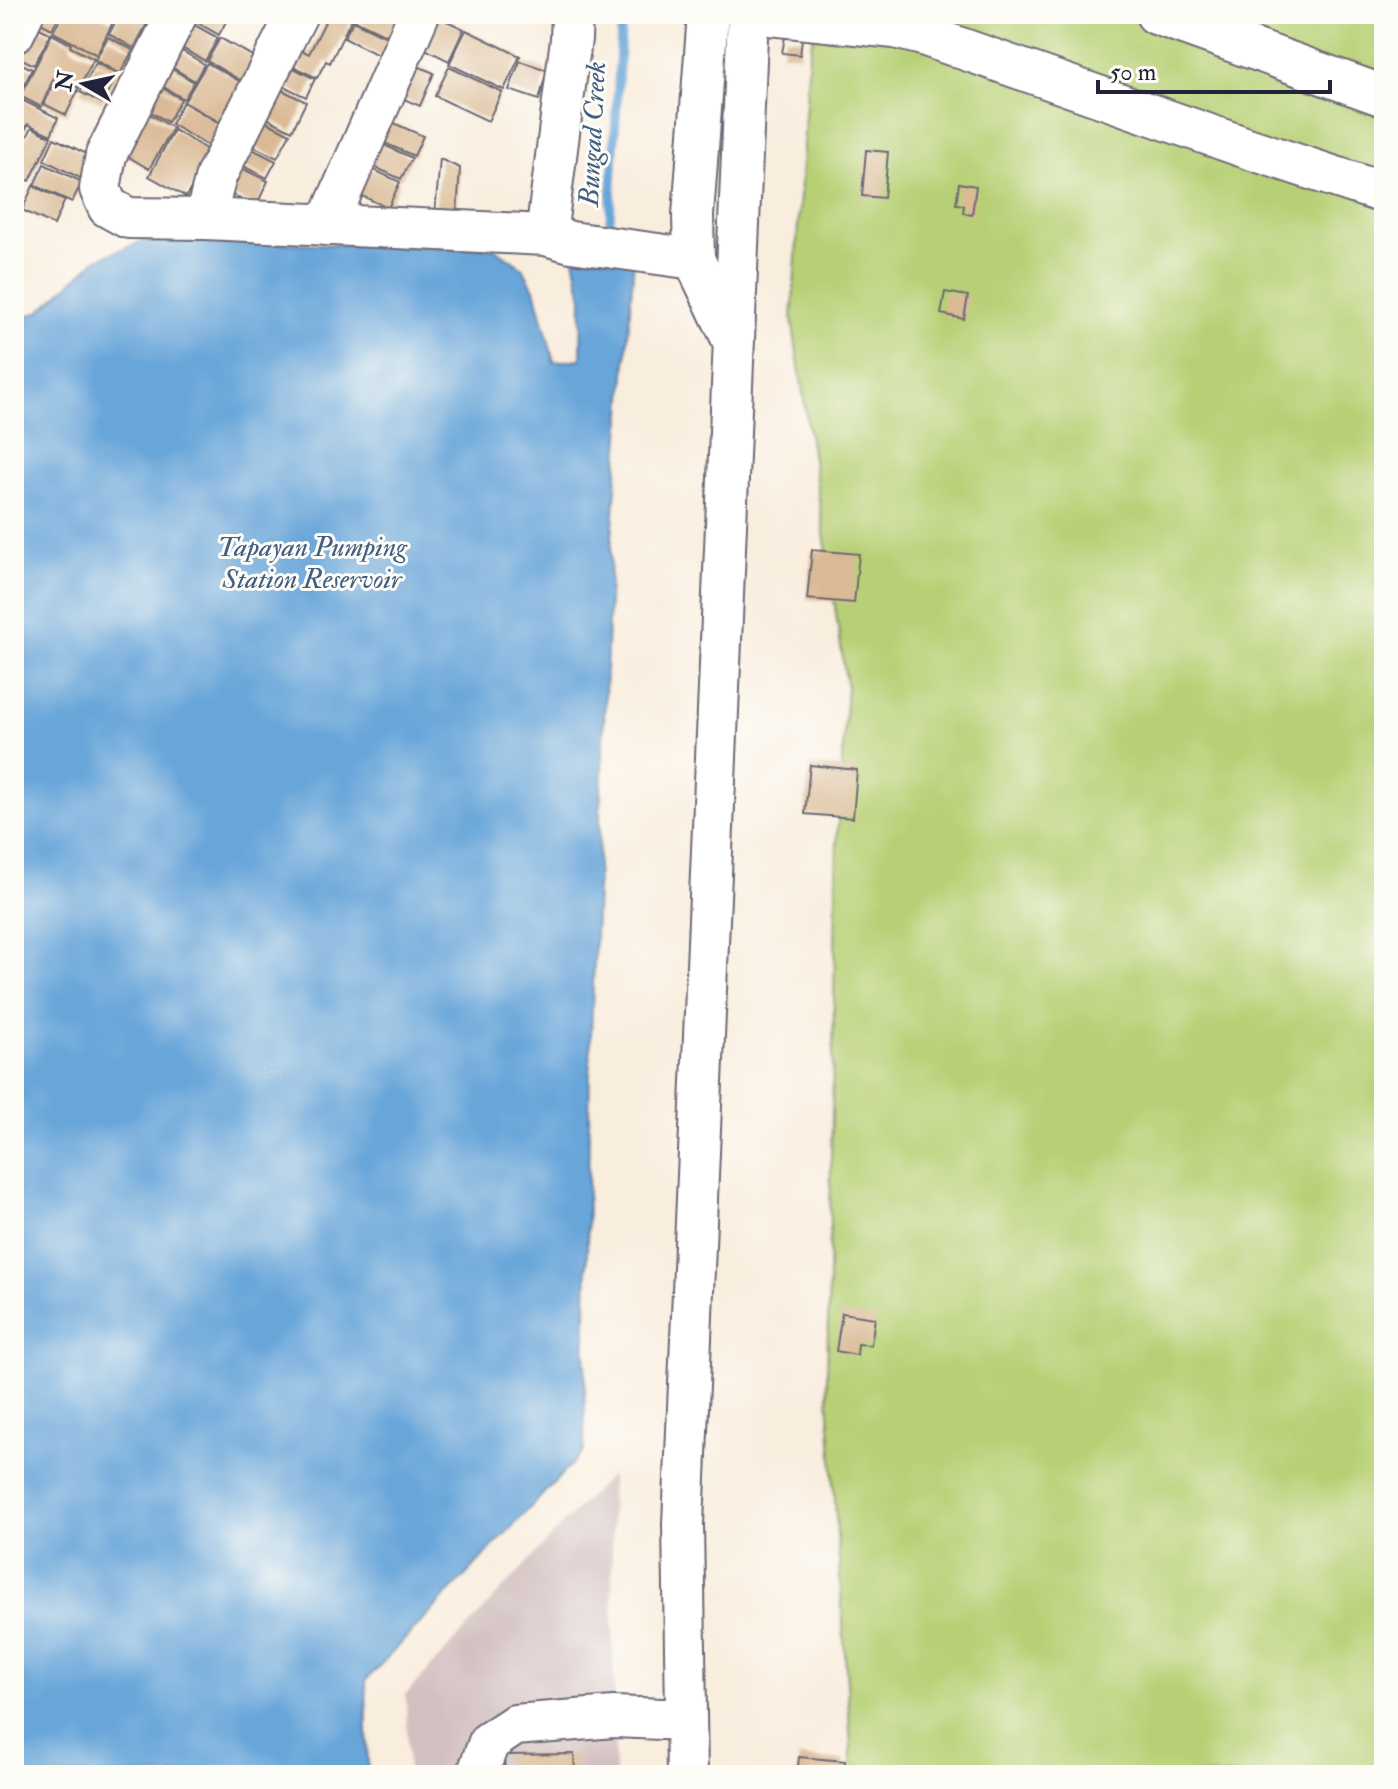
<svg xmlns="http://www.w3.org/2000/svg" width="1398" height="1789" viewBox="0 0 1398 1789" font-family="'IM FELL Double Pica',serif">
  <rect width="100%" height="100%" fill="#fdfcf7"/>
  <filter id="ink" filterUnits="userSpaceOnUse"><feTurbulence type="fractalNoise" baseFrequency=".0125" numOctaves="2"/><feDisplacementMap in="SourceGraphic" scale="16" xChannelSelector="R" yChannelSelector="G"/><feConvolveMatrix kernelMatrix="1 2 1 2 8 2 1 2 1" color-interpolation-filters="sRGB"/></filter>
  <filter id="wash" filterUnits="userSpaceOnUse"><feTurbulence type="fractalNoise" baseFrequency=".006" numOctaves="4" result="noise"/><feDisplacementMap in="SourceGraphic" scale="32" xChannelSelector="R" yChannelSelector="G"/><feGaussianBlur stdDeviation="1.8" result="paint"/><feColorMatrix in="noise" values="0 0 0 0 0 0 0 0 0 0 0 0 0 0 0 0 0 1.4 0 .05"/><feComposite in="paint" operator="in"/></filter>
  <g filter="url(#wash)">
    <rect width="100%" height="100%" fill="#f9eddd"/>
    <path fill="#d2bfc0" d="M 611,1475 L 615,1775 L 408,1775 L 406,1694 L 571,1515 Z"/>
    <path fill="#b7d075" stroke="#6c7958" stroke-width="2" d="M 818,14 L 1384,14 L 1384,1775 L 851,1775 L 851,1746 L 827,1379 L 837,841 L 847,687 L 792,319 L 809,55 Z"/>
    <path fill="#68a5d9" stroke="#45648a" stroke-width="2" d="M 146,240 L 494,248 L 523,268 L 536,293 L 554,362 L 581,359 L 582,298 L 573,253 L 634,260 L 611,551 L 590,1059 L 584,1451 L 366,1680 L 368,1775 L 14,1775 L 14,320 L 39,312 L 97,259 Z"/>
    <g fill="none" stroke-linecap="round" stroke-linejoin="round">
      <path stroke="#68a5d9" stroke-width="9" d="M 609,237 L 622,14"/>
    </g>
    <g id="blocks">
      <g fill="#daba95">
        <path d="M 35,14 L 60,14 L 52,29 L 33,19 Z"/>
        <path d="M 63,14 L 98,14 L 113,22 L 97,55 L 53,32 Z"/>
        <path d="M 120,14 L 152,14 L 134,48 L 109,34 Z"/>
        <path d="M 193,14 L 226,14 L 229,16 L 219,35 L 190,19 Z"/>
        <path d="M 311,14 L 354,14 L 330,63 L 326,61 L 317,78 L 284,62 L 292,45 L 309,54 L 325,22 Z"/>
        <path d="M 356,14 L 406,14 L 394,39 L 353,19 Z"/>
        <path d="M 432,14 L 464,29 L 449,61 L 409,41 Z"/>
        <path d="M 353,21 L 393,40 L 384,58 L 344,38 Z"/>
        <path d="M 28,22 L 51,34 L 34,65 L 14,55 L 14,50 Z"/>
        <path d="M 189,22 L 218,38 L 205,61 L 176,45 Z"/>
        <path d="M 466,30 L 520,56 L 504,90 L 449,64 Z"/>
        <path d="M 52,34 L 71,44 L 70,47 L 94,59 L 80,86 L 56,73 L 41,107 L 20,96 Z"/>
        <path d="M 108,37 L 133,50 L 120,74 L 95,60 Z"/>
        <path d="M 785,37 L 802,39 L 800,55 L 782,53 Z"/>
        <path d="M 220,38 L 260,60 L 247,84 L 207,61 Z"/>
        <path d="M 177,48 L 204,64 L 195,81 L 168,65 Z"/>
        <path d="M 14,60 L 32,69 L 19,96 L 14,94 Z"/>
        <path d="M 403,60 L 434,73 L 420,106 L 390,93 Z"/>
        <path d="M 520,61 L 547,70 L 539,100 L 509,90 Z"/>
        <path d="M 96,63 L 118,74 L 102,103 L 80,92 Z"/>
        <path d="M 207,63 L 246,85 L 225,125 L 184,102 Z"/>
        <path d="M 284,63 L 315,79 L 306,97 L 275,82 Z"/>
        <path d="M 167,66 L 194,82 L 184,99 L 157,83 Z"/>
        <path d="M 449,67 L 502,92 L 488,121 L 435,96 Z"/>
        <path d="M 57,77 L 79,88 L 66,115 L 44,104 Z"/>
        <path d="M 154,83 L 181,99 L 168,122 L 141,106 Z"/>
        <path d="M 272,85 L 306,102 L 292,131 L 257,113 Z"/>
        <path d="M 16,97 L 58,118 L 51,135 L 28,124 L 21,138 L 14,135 L 14,102 Z"/>
        <path d="M 183,102 L 226,127 L 213,149 L 171,124 Z"/>
        <path d="M 143,110 L 173,128 L 149,169 L 119,151 Z"/>
        <path d="M 255,116 L 290,134 L 277,158 L 243,141 Z"/>
        <path d="M 380,117 L 423,136 L 414,156 L 371,137 Z"/>
        <path d="M 32,127 L 51,137 L 30,181 L 14,173 L 14,163 Z"/>
        <path d="M 174,130 L 211,152 L 186,197 L 149,176 Z"/>
        <path d="M 54,138 L 97,159 L 86,181 L 44,160 Z"/>
        <path d="M 371,139 L 412,158 L 401,179 L 361,161 Z"/>
        <path d="M 242,144 L 276,161 L 267,178 L 233,161 Z"/>
        <path d="M 866,150 L 888,152 L 884,198 L 862,196 Z"/>
        <path d="M 440,159 L 460,168 L 457,213 L 435,213 Z"/>
        <path d="M 359,163 L 400,182 L 388,208 L 347,189 Z"/>
        <path d="M 44,164 L 82,182 L 72,202 L 34,185 Z"/>
        <path d="M 233,164 L 268,181 L 256,207 L 220,189 Z"/>
        <path d="M 959,183 L 976,186 L 972,215 L 963,213 L 964,205 L 956,204 Z"/>
        <path d="M 33,186 L 65,200 L 54,225 L 22,210 Z"/>
        <path d="M 945,292 L 968,296 L 964,319 L 941,314 Z"/>
        <path d="M 812,550 L 859,554 L 854,603 L 807,599 Z"/>
        <path d="M 810,765 L 857,770 L 853,818 L 805,814 Z"/>
        <path d="M 842,1313 L 875,1318 L 871,1345 L 858,1344 L 857,1355 L 836,1351 Z"/>
        <path d="M 574,1754 L 575,1775 L 505,1775 L 504,1755 Z"/>
        <path d="M 799,1757 L 845,1761 L 844,1775 L 797,1775 Z"/>
      </g>
    </g>
  </g>
  <g filter="url(#ink)">
    <use href="#blocks" fill-opacity="0" stroke="#6d6974" stroke-width="2"/>
    <g fill="none" stroke-linecap="round" stroke-linejoin="round">
      <g stroke="#6d6974" stroke-width="44">
        <g id="minor">
          <path d="M 177,14 L 106,155 L 100,189 L 108,207 L 128,218 L 205,219 L 546,235 L 571,242 L 694,259 L 733,341"/>
          <path d="M 760,14 L 895,28 L 923,35 L 1247,148 L 1384,193"/>
          <path d="M 1156,14 L 1384,96"/>
          <path d="M 14,33 L 23,14"/>
          <path d="M 205,219 L 216,176 L 297,14"/>
          <path d="M 327,225 L 419,14"/>
          <path d="M 546,235 L 571,39 L 572,14"/>
          <path d="M 694,259 L 693,215 L 708,14"/>
          <path d="M 477,1775 L 489,1742 L 515,1725 L 614,1717 L 686,1720"/>
          <path d="M 687,1775 L 683,1524 L 748,14"/>
        </g>
      </g>
      <use href="#minor" stroke="#fff" stroke-width="40"/>
    </g>
  </g>
  <g text-anchor="middle" dominant-baseline="central" stroke-width="6" stroke-linejoin="round" paint-order="stroke">
    <g font-size="28" font-style="italic" fill="#425d82" stroke="#fdfcf7">
      <text transform="translate(593 134) rotate(-87)">Bungad Creek</text>
      <text x="312" y="547">Tapayan Pumping<tspan x="312" dy="32">Station Reservoir</tspan></text>
    </g>
  </g>
  <rect width="1398" height="1789" fill="none" stroke="#fdfcf7" stroke-width="48"/>
  <g transform="translate(84 84) rotate(279)" stroke="#fdfcf7" stroke-width="6" paint-order="stroke">
  <path d="M0-6L14 30L0 20L-14 30Z" fill="#22223b"/>
  <text y="-12" font-size="22" font-weight="bold" text-anchor="middle" fill="#22223b">N</text>
  </g>
  <path d="M1098 80v12h232v-12" fill="none" stroke="#22223b" stroke-width="4"/>
  <text x="1110" y="80" font-size="24" fill="#22223b" stroke="#fdfcf7" stroke-width="6" paint-order="stroke">50 m</text>
</svg>
